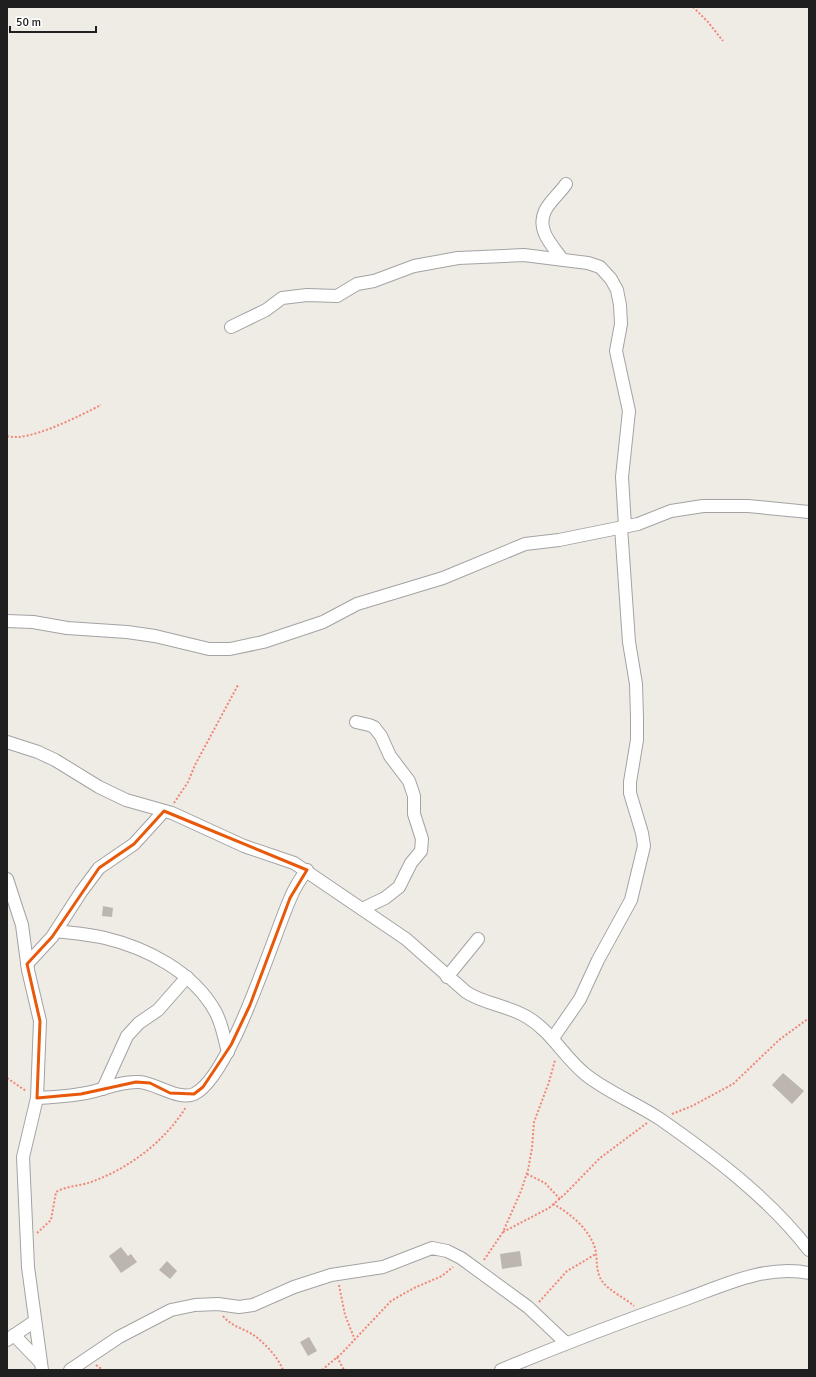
<svg xmlns="http://www.w3.org/2000/svg" width="816" height="1377" viewBox="0 0 816 1377" font-family="Signika,sans-serif">
  <rect width="100%" height="100%" fill="#efece6"/>
  <g fill="#bcb6af">
    <path d="M 103,906 L 113,908 L 112,917 L 102,916 Z"/>
    <path d="M 783,1073 L 804,1091 L 792,1104 L 772,1085 Z"/>
    <path d="M 121,1247 L 128,1256 L 131,1254 L 137,1262 L 121,1273 L 109,1256 Z"/>
    <path d="M 520,1251 L 522,1266 L 502,1269 L 500,1254 Z"/>
    <path d="M 167,1261 L 177,1271 L 170,1279 L 159,1270 Z"/>
    <path d="M 309,1337 L 317,1351 L 308,1356 L 300,1342 Z"/>
  </g>
  <g fill="none" stroke-linecap="round" stroke-linejoin="round">
    <g stroke="#a3a3a3" stroke-width="14">
      <g id="minor">
        <path d="M 562,259 C 552,245 536,230 545,211 C 549,202 560,193 566,184"/>
        <path d="M 231,327 L 266,310 L 282,298 L 307,295 L 337,296 L 357,284 L 374,281 L 414,266 L 458,258 L 524,255 L 588,263 L 600,267 L 611,279 L 617,290 L 620,305 L 621,324 L 616,351 L 629,411 L 622,477 L 625,526"/>
        <path d="M 7,621 L 33,622 L 67,628 L 127,632 L 155,636 L 209,649 L 230,649 L 263,642 L 323,622 L 357,604 L 443,578 L 525,544 L 559,540 L 638,524 L 671,511 L 703,506 L 748,506 L 809,512"/>
        <path d="M 356,722 L 369,725 L 374,727 L 381,736 L 390,756 L 409,781 L 414,796 L 414,814 L 422,839 L 421,851 L 411,863 L 399,887 L 385,898 L 362,909"/>
        <path d="M 7,742 L 38,752 L 55,760 L 99,787 L 126,800 L 172,813 L 244,846 L 294,863 L 406,939 L 466,992 C 484,1004 507,1005 527,1017 C 551,1031 564,1057 585,1074 C 607,1092 636,1103 660,1119 C 713,1156 769,1198 809,1250"/>
        <path d="M 7,879 L 22,925 L 28,970 L 40,1021 L 37,1098 L 23,1157 L 28,1267 L 42,1370"/>
        <path d="M 56,931 C 72,933 89,934 105,938 C 147,948 193,972 215,1011 C 222,1023 224,1038 228,1052"/>
        <path d="M 27,964 L 52,937 L 81,892 L 99,868 L 134,844 L 164,811"/>
        <path d="M 447,977 L 478,939"/>
        <path d="M 553,1038 L 580,999 L 598,960 L 631,900 L 644,846 L 642,833 L 630,793 L 630,782 L 637,740 L 637,718 L 636,684 L 629,642 L 621,527"/>
        <path d="M 103,1089 L 127,1036 L 139,1023 L 158,1010 L 187,977"/>
        <path d="M 37,1098 C 57,1097 76,1096 95,1091 C 109,1087 124,1081 139,1082 C 156,1083 179,1101 194,1094 C 230,1078 273,937 290,899 C 294,889 300,879 307,870"/>
        <path d="M 14,1335 L 40,1362"/>
        <path d="M 7,1340 L 35,1321"/>
        <path d="M 70,1370 L 119,1337 L 171,1310 L 195,1305 L 218,1304 L 239,1307 L 253,1305 L 294,1287 L 331,1275 L 383,1267 L 432,1248 L 447,1251 L 461,1258 L 528,1307 L 566,1343"/>
        <path d="M 501,1370 C 561,1345 621,1322 683,1300 C 722,1286 766,1264 809,1273"/>
      </g>
    </g>
    <g stroke="#f08676" stroke-width="2" stroke-dasharray="2 2" stroke-linecap="butt">
      <path d="M 693,7 L 708,22 L 723,41"/>
      <path d="M 7,436 C 28,443 81,415 101,405"/>
      <path d="M 174,803 L 188,782 L 195,765 L 238,685"/>
      <path d="M 7,1078 L 26,1091"/>
      <path d="M 672,1114 L 692,1106 L 733,1084 L 779,1040 L 809,1018"/>
      <path d="M 527,1174 L 545,1183 L 560,1199"/>
      <path d="M 553,1204 C 570,1213 589,1229 595,1248 C 598,1259 595,1271 602,1281 C 609,1291 625,1298 634,1306"/>
      <path d="M 503,1232 L 549,1208 L 565,1194 L 600,1158 L 647,1123"/>
      <path d="M 37,1233 L 51,1220 L 56,1192 C 66,1186 80,1186 91,1182 C 130,1168 165,1141 186,1107"/>
      <path d="M 484,1260 L 503,1232 L 521,1191 L 528,1170 L 532,1148 L 534,1122 L 549,1082 L 555,1060"/>
      <path d="M 339,1285 L 345,1315 L 355,1340"/>
      <path d="M 539,1302 L 567,1271 L 596,1254"/>
      <path d="M 223,1316 C 231,1326 242,1328 252,1334 C 264,1342 278,1357 283,1370"/>
      <path d="M 337,1357 L 344,1370"/>
      <path d="M 96,1365 L 103,1370"/>
      <path d="M 322,1370 L 342,1353 L 391,1301 L 414,1288 L 442,1276 L 453,1267"/>
    </g>
    <use href="#minor" stroke="#fff" stroke-width="12"/>
  </g>
  <path fill="none" stroke="#e8590c" stroke-width="3" stroke-linejoin="round" d="M 164,811 L 307,870 L 290,898 L 250,1005 L 231,1045 L 203,1087 L 194,1094 L 170,1093 L 150,1083 L 136,1082 L 81,1094 L 37,1098 L 40,1021 L 27,964 L 52,937 L 99,868 L 134,844 Z"/>
  <rect width="816" height="1377" fill="none" stroke="#1f1f1f" stroke-width="16"/>
  <path d="M10 26v6h86v-6" fill="none" stroke="#1f1f1f" stroke-width="2"/>
  <text x="16" y="26" font-size="12" fill="#1f1f1f" stroke="#ffffff" stroke-width="3" paint-order="stroke">50 m</text>
</svg>
